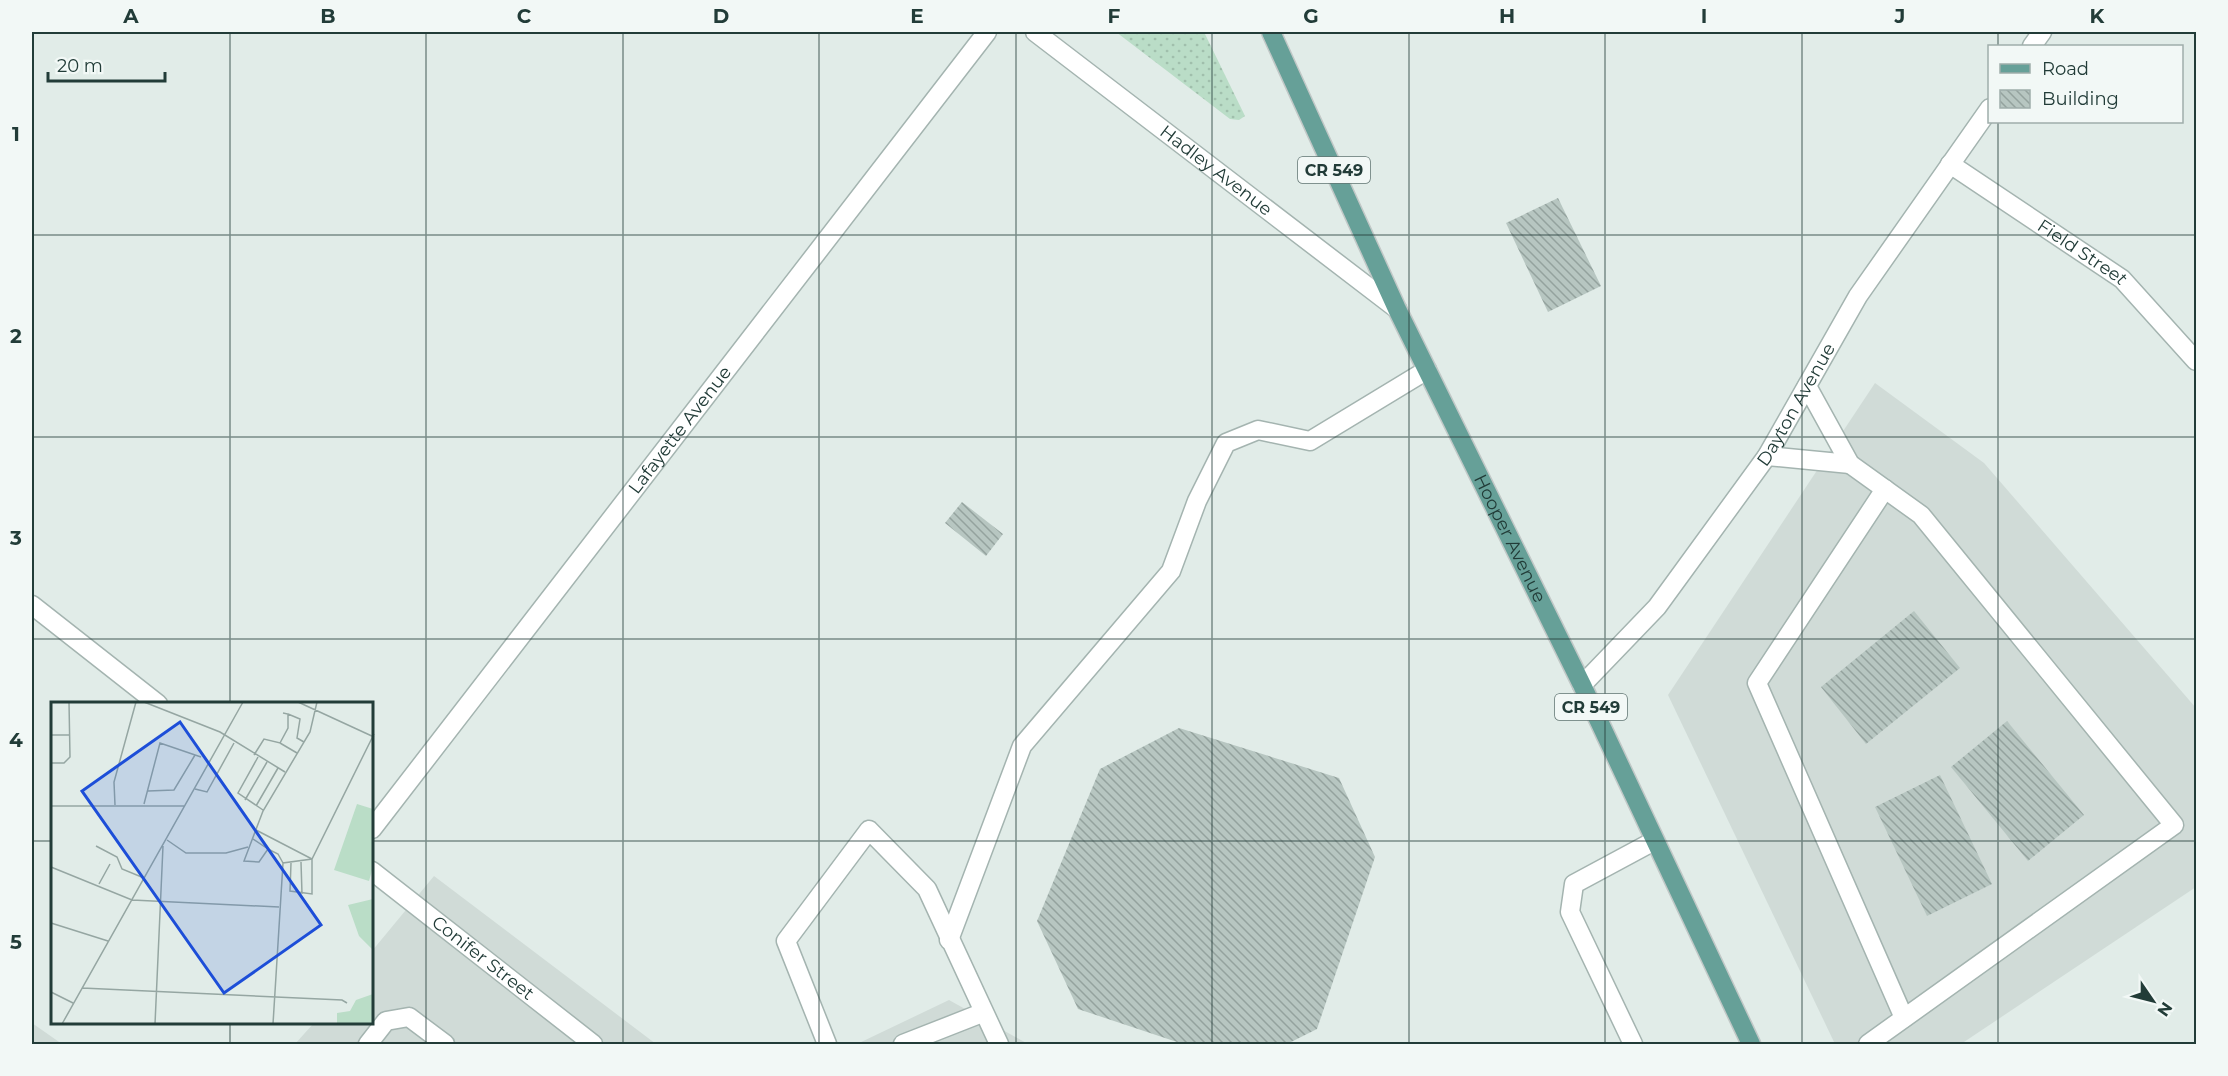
<svg xmlns="http://www.w3.org/2000/svg" width="2228" height="1076" viewBox="0 0 2228 1076" font-family="Montserrat,sans-serif">
  <defs>
    <pattern id="grass-dots" width="8" height="8" patternUnits="userSpaceOnUse" patternTransform="scale(1.5)"><rect width="8" height="8" fill="#baddc7"/><path d="M2 2h.1M6 6h.1" fill="none" stroke="#a0bfac" stroke-width="1.8" stroke-linecap="round"/></pattern>
    <pattern id="building-back-hatch" width="6" height="6" patternUnits="userSpaceOnUse" patternTransform="scale(1.5)"><rect width="6" height="6" fill="#b7c6c1"/><path d="M-1 5l2 2M0 0l6 6M5-1l2 2" fill="none" stroke="#94a29e"/></pattern>
  </defs>
  <rect width="100%" height="100%" fill="#e1ece8"/>
  <g fill="#d0dbd7">
    <path d="M 1875,383 L 1984,463 L 2196,708 L 2196,887 L 1961,1044 L 1835,1044 L 1668,695 Z"/>
    <path d="M 434,876 L 656,1044 L 295,1044 L 313,1024 L 372,1024 L 372,951 Z"/>
    <path d="M 949,1000 L 1028,1044 L 857,1044 Z"/>
    <path d="M 32,1023 L 62,1044 L 32,1044 Z"/>
  </g>
  <path fill="url(#grass-dots)" d="M 1116,32 L 1204,32 L 1245,116 L 1239,120 L 1230,119 Z"/>
  <g fill="url(#building-back-hatch)">
    <path d="M 1558,198 L 1601,286 L 1548,312 L 1506,223 Z"/>
    <path d="M 962,502 L 1003,534 L 986,556 L 945,523 Z"/>
    <path d="M 1914,611 L 1960,668 L 1866,744 L 1821,687 Z"/>
    <path d="M 2007,721 L 2084,815 L 2028,861 L 1951,767 Z"/>
    <path d="M 1179,728 L 1339,778 L 1375,857 L 1317,1029 L 1287,1044 L 1183,1044 L 1078,1009 L 1037,921 L 1100,769 Z"/>
    <path d="M 1940,775 L 1992,884 L 1927,916 L 1875,807 Z"/>
  </g>
  <g fill="none" stroke-linecap="round" stroke-linejoin="round">
    <g stroke="#a4b4b0" stroke-width="21">
      <g id="minor">
        <path id="s1" d="M 1035,32 L 1397,309"/>
        <path d="M 2032,46 L 2042,32"/>
        <path id="s2" d="M 1950,164 L 2122,279 L 2196,361"/>
        <path d="M 1807,386 L 1850,464 L 1921,515 L 2174,825 L 1868,1044"/>
        <path d="M 1767,456 L 1850,464"/>
        <path d="M 1885,489 L 1757,683 L 1904,1018"/>
        <path d="M 32,605 L 158,704"/>
        <path id="s3" d="M 1582,685 L 1657,607 L 1767,456 L 1858,296 L 1990,108"/>
        <path id="s4" d="M 372,829 L 987,32"/>
        <path id="s5" d="M 372,871 L 593,1044"/>
        <path d="M 949,940 L 1022,746 L 1171,571 L 1197,501 L 1226,443 L 1258,430 L 1310,441 L 1427,370"/>
        <path d="M 368,1044 L 386,1021 L 409,1017 L 445,1044"/>
        <path d="M 827,1044 L 786,941 L 869,830 L 927,889 L 999,1044"/>
        <path d="M 903,1044 L 982,1013"/>
        <path d="M 1633,1044 L 1570,912 L 1574,884 L 1654,841"/>
      </g>
    </g>
    <g stroke="#c1c8c7" stroke-width="21">
      <g id="major">
        <path id="s6" d="M 1271,32 L 1397,309 L 1582,685 L 1751,1044"/>
      </g>
    </g>
    <use href="#minor" stroke="#fff" stroke-width="18"/>
    <use href="#major" stroke="#66a098" stroke-width="18"/>
  </g>
  <path fill="none" stroke="#223c38" stroke-width="1.5" stroke-opacity="0.55" d="M 230,32 L 230,704M 426,32 L 426,1044M 623,32 L 623,1044M 819,32 L 819,1044M 1016,32 L 1016,1044M 1212,32 L 1212,1044M 1409,32 L 1409,1044M 1605,32 L 1605,1044M 1802,32 L 1802,1044M 1998,32 L 1998,46M 1998,122 L 1998,1044M 32,235 L 2196,235M 32,437 L 2196,437M 32,639 L 2196,639M 32,841 L 52,841M 372,841 L 2196,841M 230,1024 L 230,1044"/>
  <g text-anchor="middle" dominant-baseline="central" stroke-width="4.5" stroke-linejoin="round" paint-order="stroke">
    <g fill="#f2f8f6" stroke="#607471" stroke-width="1.5">
      <rect x="1298" y="157" width="72" height="26" rx="4.5"/>
      <rect x="1555" y="694" width="72" height="26" rx="4.5"/>
    </g>
    <g font-size="16" font-weight="bold" fill="#223c38">
      <text x="1334" y="170">CR 549</text>
      <text x="1591" y="707">CR 549</text>
    </g>
    <g font-size="18" fill="#223c38" stroke="#f2f8f6">
      <text stroke="none"><textPath href="#s1" startOffset="228">Hadley Avenue</textPath></text>
      <text stroke="none"><textPath href="#s2" startOffset="159">Field Street</textPath></text>
      <text stroke="none"><textPath href="#s3" startOffset="354">Dayton Avenue</textPath></text>
      <text stroke="none"><textPath href="#s4" startOffset="504">Lafayette Avenue</textPath></text>
      <text stroke="none"><textPath href="#s6" startOffset="560">Hooper Avenue</textPath></text>
      <text stroke="none"><textPath href="#s5" startOffset="141">Conifer Street</textPath></text>
    </g>
  </g>
  <g transform="translate(51 702)">
    <rect width="322" height="322" fill="#e1ece8"/>
    <path d="M 322,292 L 322,322 L 286,322 L 286,311 L 299,309 L 305,298 Z" fill="#baddc7"/>
    <path d="M 306,102 L 322,107 L 322,165 L 318,179 L 283,168 ZM 322,197 L 323,197 L 322,248 L 308,234 L 297,203 Z" fill="#baddc7"/>
    <path fill="none" stroke="#95a6a2" stroke-width="1.5" d="M 93,0 L 169,30 L 234,70M 247,0 L 323,35M 237,12 L 249,17 L 246,36 L 253,40M 0,33 L 19,33M 229,41 L 246,51M 203,53 L 213,37 L 229,41 L 237,26 L 237,12 L 232,11M 207,55 L 187,91 L 212,108M 0,61 L 13,61 L 19,55 L 18,0M 144,87 L 156,90 L 183,41M 97,89 L 123,88 L 144,53M 194,98 L 216,60M 93,102 L 109,41 L 150,55M 64,103 L 63,80 L 85,0M 0,104 L 134,104M 205,104 L 227,66M 205,128 L 261,157 L 261,192 L 239,189 L 240,161M 202,137 L 217,147M 116,138 L 135,151 L 175,151 L 197,145M 45,144 L 66,155 L 71,167 L 93,176M 250,160 L 251,192M 232,161 L 227,152 L 217,147 L 208,160 L 193,159 L 212,109 L 259,30 L 266,0M 0,165 L 81,198 L 228,205M 48,182 L 59,162M 0,221 L 57,239M 31,286 L 291,298 L 296,301M 0,290 L 22,301M 11,322 L 192,0M 104,322 L 112,144M 222,322 L 232,161 L 261,157 L 323,32"/>
    <path fill="#1d4ed8" fill-opacity="0.15" stroke="#1d4ed8" stroke-width="3" d="M 129,20 L 270,223 L 173,291 L 31,89 Z"/>
    <rect width="322" height="322" fill="none" stroke="#223c38" stroke-width="3"/>
  </g>
  <rect width="2228" height="1076" fill="none" stroke="#f2f8f6" stroke-width="66"/>
  <rect x="1988" y="45" width="195" height="78" fill="#f2f8f6" stroke="#9fadaa" stroke-width="1.5"/>
  <rect x="2000" y="64" width="30" height="9" fill="#66a098" stroke="#9fadaa" stroke-width="1.5"/>
  <text x="2042" y="75" font-size="18" fill="#223c38">Road</text>
  <rect x="2000" y="90" width="30" height="18" fill="url(#building-back-hatch)" stroke="#9fadaa" stroke-width="1.5"/>
  <text x="2042" y="105" font-size="18" fill="#223c38">Building</text>
  <g transform="translate(2153 1001) rotate(125)" stroke="#f2f8f6" stroke-width="4.5" paint-order="stroke">
  <path d="M0-4.5L10 22L0 15L-10 22Z" fill="#223c38"/>
  <text y="-9" font-size="16" font-weight="bold" text-anchor="middle" fill="#223c38">N</text>
  </g>
  <path d="M48 72v9h117v-9" fill="none" stroke="#223c38" stroke-width="3"/>
  <text x="57" y="72" font-size="18" fill="#223c38" stroke="#f2f8f6" stroke-width="4.5" paint-order="stroke">20 m</text>
  <rect x="33" y="33" width="2162" height="1010" fill="none" stroke="#223c38" stroke-width="2"/>
  <g font-size="20" text-anchor="middle" font-weight="bold" fill="#223c38">
    <text x="131" y="23">A</text>
    <text x="328" y="23">B</text>
    <text x="524" y="23">C</text>
    <text x="721" y="23">D</text>
    <text x="917" y="23">E</text>
    <text x="1114" y="23">F</text>
    <text x="1311" y="23">G</text>
    <text x="1507" y="23">H</text>
    <text x="1704" y="23">I</text>
    <text x="1900" y="23">J</text>
    <text x="2097" y="23">K</text>
    <text x="16" y="141">1</text>
    <text x="16" y="343">2</text>
    <text x="16" y="545">3</text>
    <text x="16" y="747">4</text>
    <text x="16" y="949">5</text>
  </g>
</svg>
